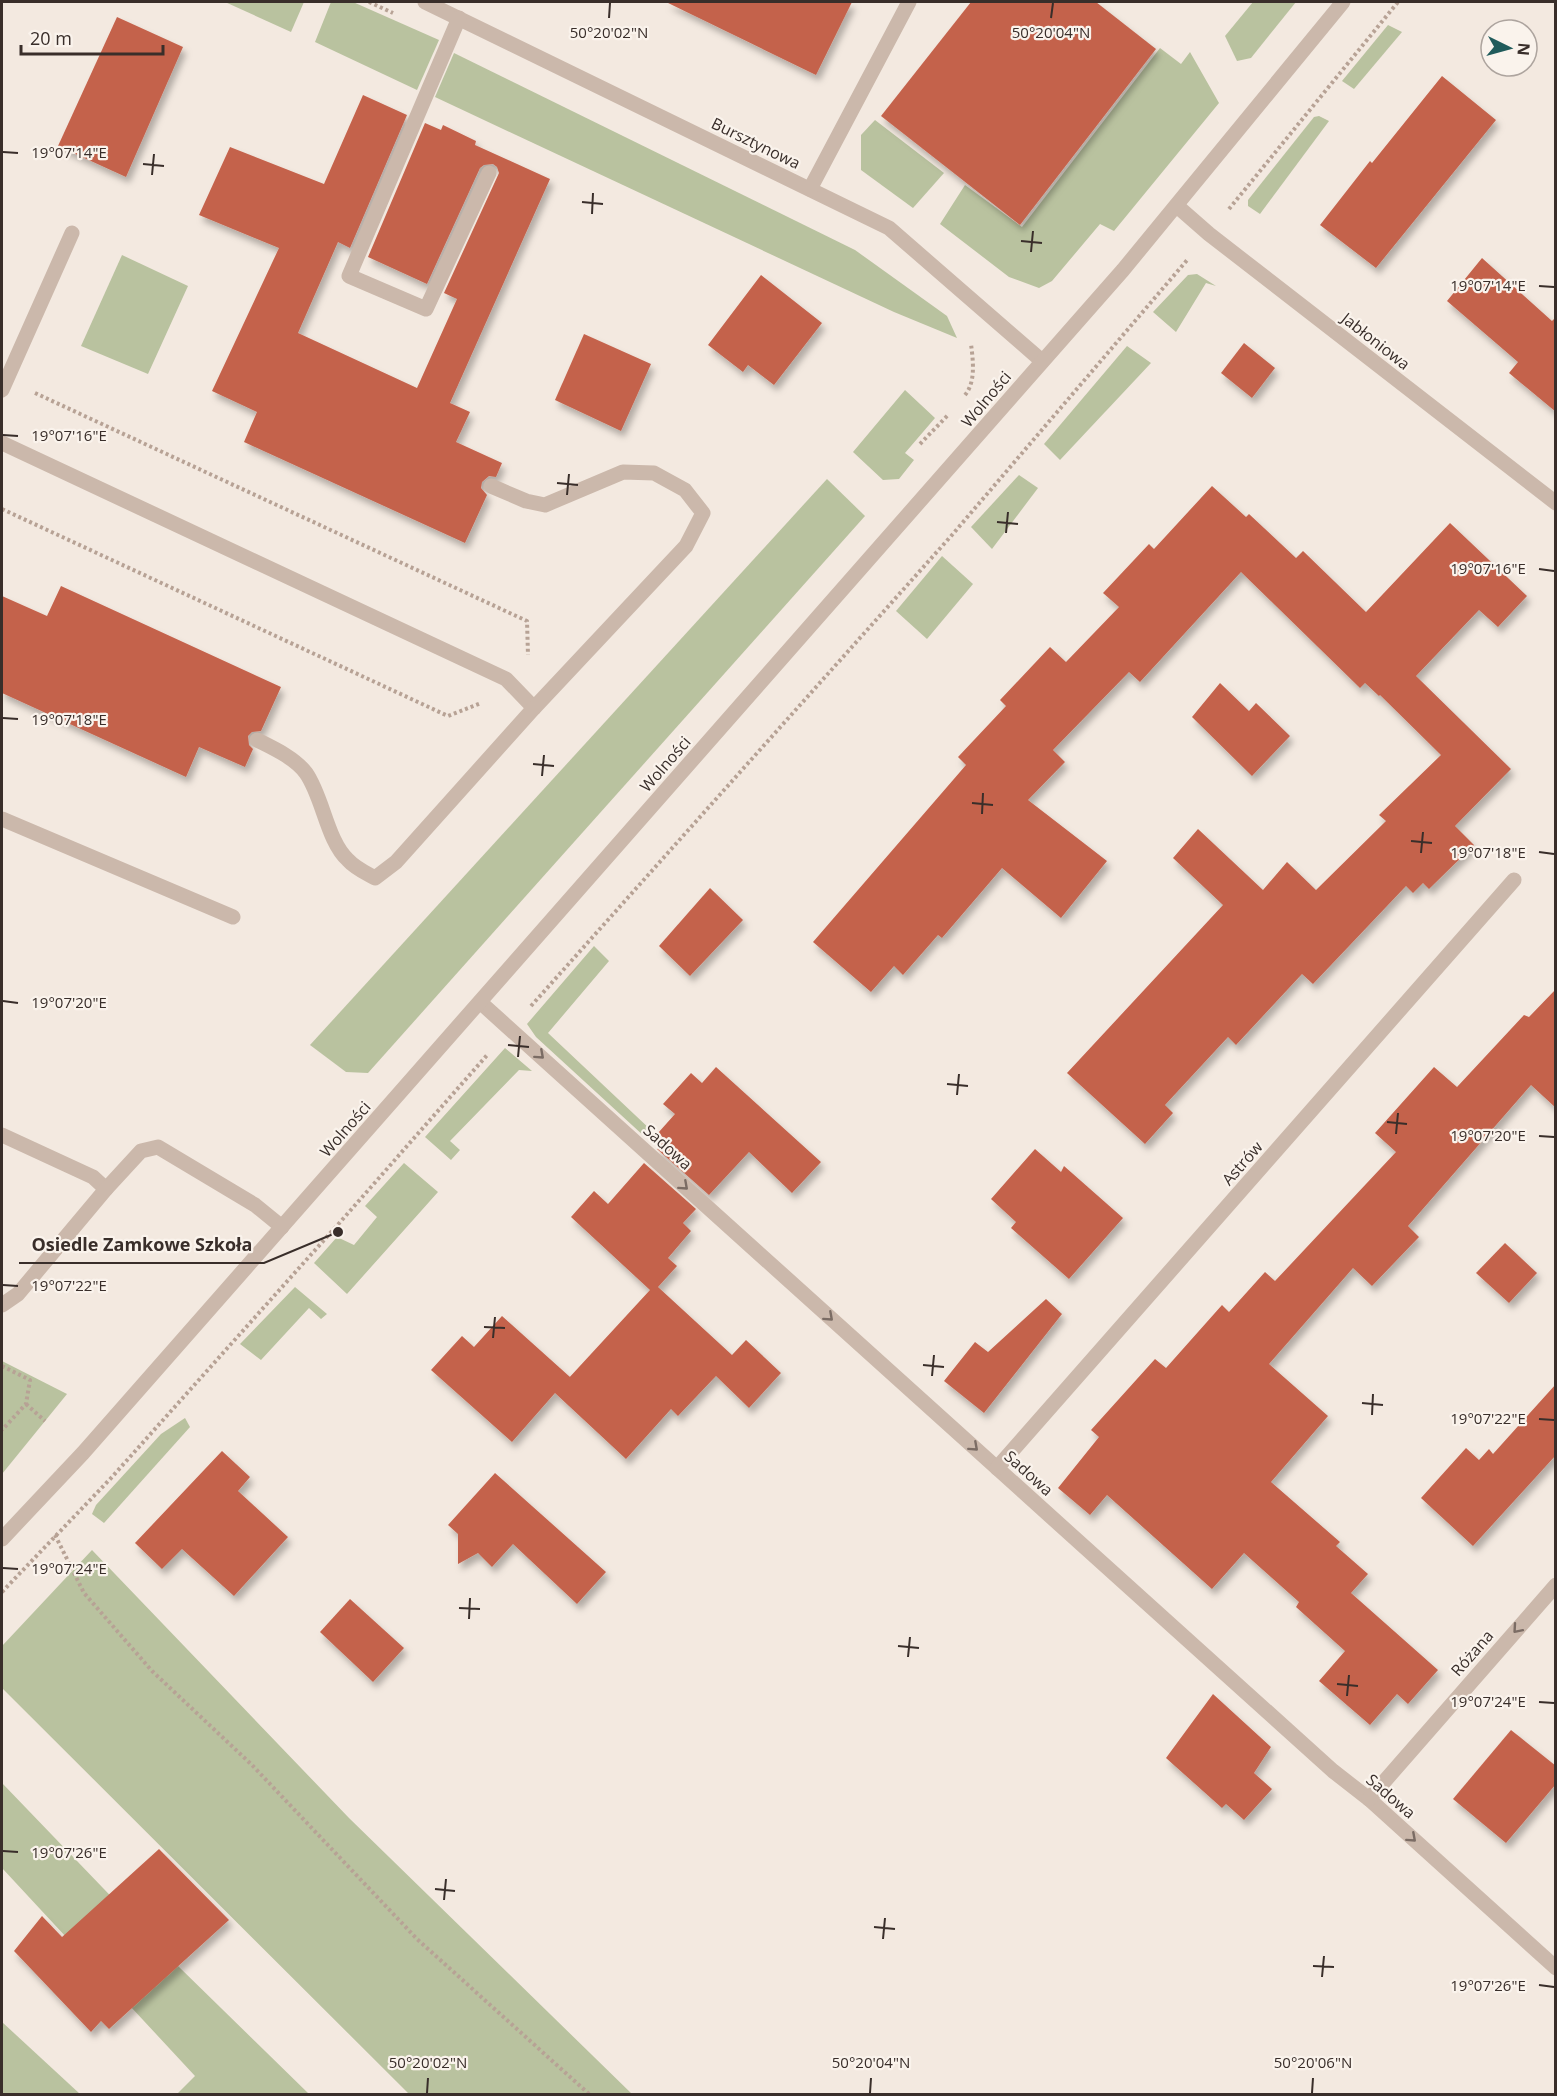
<svg xmlns="http://www.w3.org/2000/svg" width="1557" height="2096" viewBox="0 0 1557 2096" font-family="'Open Sans',sans-serif">
  <defs>
    <filter id="shadow"><feDropShadow dx="3.5" dy="6" stdDeviation="3" flood-color="#0004"/></filter>
  </defs>
  <rect width="100%" height="100%" fill="#f3e9e0"/>
  <g fill="#b9c29f">
    <path d="M 225,2 L 304,2 L 291,32 Z"/>
    <path d="M 331,2 L 353,2 L 439,40 L 417,90 L 315,42 Z"/>
    <path d="M 1253,2 L 1296,2 L 1251,58 L 1237,61 L 1225,36 Z"/>
    <path d="M 1388,25 L 1402,32 L 1354,89 L 1342,81 Z"/>
    <path d="M 1160,48 L 1181,64 L 1190,52 L 1219,103 L 1114,231 L 1100,224 L 1052,281 L 1039,288 L 1009,277 L 940,224 L 965,185 L 1022,227 Z"/>
    <path d="M 454,53 L 855,250 L 947,316 L 957,338 L 894,312 L 435,97 Z"/>
    <path d="M 1319,116 L 1329,121 L 1260,214 L 1248,206 L 1248,200 L 1314,117 Z"/>
    <path d="M 875,120 L 944,173 L 913,208 L 861,170 L 861,135 Z"/>
    <path d="M 122,255 L 188,286 L 148,374 L 81,346 Z"/>
    <path d="M 1197,274 L 1216,286 L 1206,283 L 1176,332 L 1153,312 L 1188,275 Z"/>
    <path d="M 1127,346 L 1151,363 L 1060,460 L 1044,444 Z"/>
    <path d="M 905,390 L 935,418 L 905,453 L 914,460 L 899,479 L 883,480 L 853,452 Z"/>
    <path d="M 1019,475 L 1038,488 L 992,549 L 971,527 Z"/>
    <path d="M 827,479 L 865,516 L 368,1073 L 346,1072 L 310,1045 Z"/>
    <path d="M 942,556 L 973,584 L 927,639 L 896,611 Z"/>
    <path d="M 594,946 L 609,961 L 548,1033 L 652,1131 L 645,1137 L 536,1037 L 527,1024 Z"/>
    <path d="M 505,1048 L 532,1071 L 519,1070 L 450,1141 L 460,1150 L 451,1160 L 425,1137 Z"/>
    <path d="M 404,1163 L 438,1192 L 347,1294 L 314,1263 L 337,1237 L 354,1245 L 377,1217 L 365,1206 Z"/>
    <path d="M 295,1287 L 327,1314 L 321,1319 L 309,1308 L 261,1360 L 240,1344 Z"/>
    <path d="M 2,1361 L 67,1394 L 2,1474 Z"/>
    <path d="M 185,1418 L 190,1427 L 104,1523 L 92,1514 L 96,1505 L 161,1434 Z"/>
    <path d="M 92,1550 L 349,1818 L 632,2094 L 409,2094 L 2,1688 L 2,1646 Z"/>
    <path d="M 2,1783 L 178,1966 L 309,2094 L 177,2094 L 195,2076 L 2,1868 Z"/>
    <path d="M 2,2022 L 80,2094 L 2,2094 Z"/>
  </g>
  <g fill="#c4624c" filter="url(#shadow)">
    <path d="M 666,2 L 852,2 L 816,75 Z"/>
    <path d="M 971,2 L 1096,2 L 1156,49 L 1020,225 L 881,116 Z"/>
    <path d="M 117,17 L 183,47 L 126,177 L 58,146 Z"/>
    <path d="M 1442,76 L 1496,120 L 1376,268 L 1320,225 L 1370,161 L 1372,163 Z"/>
    <path d="M 363,95 L 407,115 L 350,248 L 338,242 L 298,333 L 417,388 L 457,299 L 444,293 L 499,173 L 497,167 L 493,164 L 484,165 L 480,168 L 427,284 L 368,257 L 425,123 L 441,130 L 443,125 L 476,141 L 475,145 L 550,179 L 450,403 L 470,412 L 456,442 L 502,463 L 496,477 L 489,476 L 482,482 L 481,488 L 487,495 L 465,543 L 244,442 L 257,412 L 212,391 L 279,248 L 199,215 L 230,147 L 324,184 Z"/>
    <path d="M 1482,258 L 1552,321 L 1556,317 L 1556,412 L 1509,373 L 1518,362 L 1447,301 Z"/>
    <path d="M 761,275 L 822,323 L 774,385 L 748,365 L 743,372 L 708,345 Z"/>
    <path d="M 584,334 L 651,364 L 621,431 L 555,400 Z"/>
    <path d="M 1244,343 L 1275,368 L 1252,398 L 1221,373 Z"/>
    <path d="M 1212,486 L 1246,517 L 1249,514 L 1296,558 L 1303,551 L 1366,612 L 1450,523 L 1527,596 L 1498,627 L 1479,610 L 1416,676 L 1511,769 L 1455,826 L 1474,845 L 1429,889 L 1423,883 L 1413,893 L 1406,886 L 1313,984 L 1302,974 L 1236,1045 L 1228,1037 L 1165,1105 L 1173,1113 L 1145,1144 L 1067,1073 L 1223,905 L 1173,858 L 1198,829 L 1263,890 L 1287,862 L 1316,890 L 1386,821 L 1379,815 L 1441,755 L 1380,695 L 1379,696 L 1365,683 L 1360,688 L 1241,572 L 1140,682 L 1129,672 L 1053,750 L 1065,762 L 1028,800 L 1107,861 L 1061,918 L 1002,868 L 942,938 L 938,935 L 903,975 L 894,966 L 871,992 L 813,942 L 966,765 L 958,757 L 1006,706 L 1000,700 L 1050,647 L 1066,662 L 1119,607 L 1103,593 L 1149,544 L 1154,549 Z"/>
    <path d="M 61,586 L 281,687 L 261,731 L 252,732 L 248,736 L 249,745 L 253,749 L 245,767 L 199,747 L 186,777 L 2,693 L 2,596 L 47,616 Z"/>
    <path d="M 1220,683 L 1249,711 L 1256,703 L 1290,736 L 1252,776 L 1192,717 Z"/>
    <path d="M 710,888 L 743,920 L 690,976 L 659,946 Z"/>
    <path d="M 1556,989 L 1556,1108 L 1531,1085 L 1408,1226 L 1419,1237 L 1372,1286 L 1353,1268 L 1269,1364 L 1328,1416 L 1271,1482 L 1340,1542 L 1336,1546 L 1368,1574 L 1351,1593 L 1438,1670 L 1408,1704 L 1397,1694 L 1370,1725 L 1319,1681 L 1345,1651 L 1296,1607 L 1299,1602 L 1244,1553 L 1212,1589 L 1107,1495 L 1090,1515 L 1058,1488 L 1099,1437 L 1091,1430 L 1155,1359 L 1166,1368 L 1222,1305 L 1229,1312 L 1265,1272 L 1275,1281 L 1396,1152 L 1375,1133 L 1434,1067 L 1457,1087 L 1524,1015 L 1529,1017 Z"/>
    <path d="M 716,1067 L 821,1162 L 792,1193 L 749,1152 L 709,1195 L 657,1149 L 665,1139 L 658,1133 L 675,1114 L 663,1104 L 691,1073 L 702,1083 Z"/>
    <path d="M 1035,1149 L 1061,1172 L 1064,1166 L 1123,1218 L 1069,1279 L 1011,1228 L 1016,1222 L 991,1199 Z"/>
    <path d="M 644,1163 L 696,1209 L 683,1223 L 691,1231 L 668,1258 L 677,1266 L 658,1287 L 732,1355 L 746,1340 L 781,1373 L 749,1408 L 716,1376 L 678,1416 L 671,1409 L 626,1459 L 555,1393 L 512,1442 L 431,1370 L 462,1336 L 474,1347 L 502,1316 L 570,1377 L 567,1380 L 650,1290 L 571,1217 L 594,1191 L 608,1204 Z"/>
    <path d="M 1505,1243 L 1537,1273 L 1509,1303 L 1476,1273 Z"/>
    <path d="M 1046,1299 L 1062,1314 L 984,1413 L 944,1381 L 975,1342 L 988,1352 Z"/>
    <path d="M 1556,1384 L 1556,1455 L 1473,1546 L 1421,1498 L 1466,1448 L 1479,1460 L 1489,1449 L 1493,1454 Z"/>
    <path d="M 222,1451 L 250,1477 L 238,1491 L 288,1537 L 234,1596 L 182,1549 L 162,1569 L 135,1543 Z"/>
    <path d="M 495,1473 L 606,1572 L 577,1604 L 513,1544 L 492,1567 L 478,1553 L 458,1564 L 458,1534 L 448,1525 Z"/>
    <path d="M 350,1599 L 404,1648 L 373,1682 L 320,1632 Z"/>
    <path d="M 1213,1694 L 1271,1747 L 1254,1773 L 1272,1789 L 1244,1820 L 1226,1804 L 1222,1808 L 1166,1758 Z"/>
    <path d="M 1511,1730 L 1556,1766 L 1556,1784 L 1506,1843 L 1453,1799 Z"/>
    <path d="M 159,1849 L 229,1920 L 109,2029 L 101,2021 L 91,2032 L 14,1951 L 42,1916 L 62,1937 Z"/>
  </g>
  <g fill="none" stroke-linecap="round" stroke-linejoin="round">
    <g stroke="#b7a295" stroke-width="4" stroke-dasharray="3 3" stroke-linecap="butt">
      <path d="M 369,2 L 393,13"/>
      <path d="M 1229,209 L 1398,2"/>
      <path d="M 35,393 L 527,621 L 528,655"/>
      <path d="M 965,395 C 976,382 973,360 971,344"/>
      <path d="M 920,444 L 949,414"/>
      <path d="M 2,509 L 448,716 L 481,703"/>
      <path d="M 531,1006 L 952,535 L 1188,259"/>
      <path d="M 2,1366 L 30,1380 L 26,1404 L 2,1430"/>
      <path d="M 26,1404 L 45,1421"/>
      <path d="M 55,1535 L 84,1593 L 152,1671 L 252,1765 L 417,1939 L 589,2094"/>
      <path d="M 2,1592 L 112,1477 L 342,1220 L 488,1054"/>
    </g>
    <g stroke="#cbb8ab" stroke-width="15">
      <path d="M 425,2 L 889,228 L 1042,361"/>
      <path d="M 459,18 L 349,276 L 426,309 L 489,173"/>
      <path d="M 810,189 L 909,2"/>
      <path d="M 1177,206 L 1209,234 L 1556,503"/>
      <path d="M 2,390 L 72,233"/>
      <path d="M 2,443 L 506,679 L 534,708"/>
      <path d="M 257,740 C 273,748 295,758 306,773 C 323,797 327,841 348,860 C 355,868 366,873 375,878 L 396,862 L 534,708 L 686,546 L 703,513 L 685,490 L 654,473 L 623,472 L 545,505 L 526,501 L 491,486"/>
      <path d="M 2,819 L 233,917"/>
      <path d="M 480,1002 L 1333,1771 L 1369,1799 L 1556,1968"/>
      <path d="M 2,1135 L 93,1177 L 106,1189"/>
      <path d="M 2,1305 L 18,1294 L 106,1189 L 141,1151 L 158,1147 L 255,1205 L 282,1227"/>
      <path d="M 997,1468 L 1514,880"/>
      <path d="M 2,1539 L 83,1453 L 1123,270 L 1343,2"/>
      <path d="M 1369,1799 L 1556,1585"/>
    </g>
  </g>
  <defs><path id="oneway-chevron" d="M-2-3.5L2.5 0L-2 3.5" fill="none" stroke-width="1.6" stroke-linecap="round" stroke-linejoin="round" transform="scale(1.5)"/></defs>
  <g stroke="#7b6c64">
    <use href="#oneway-chevron" transform="translate(540 1055) rotate(42)"/>
    <use href="#oneway-chevron" transform="translate(684 1186) rotate(42)"/>
    <use href="#oneway-chevron" transform="translate(829 1317) rotate(42)"/>
    <use href="#oneway-chevron" transform="translate(974 1447) rotate(42)"/>
    <use href="#oneway-chevron" transform="translate(1517 1629) rotate(131)"/>
    <use href="#oneway-chevron" transform="translate(1412 1838) rotate(42)"/>
  </g>
  <path fill="none" stroke="#392e2a" stroke-width="2" d="M 609,18 L 610,3M 1051,18 L 1053,3M 3,152 L 18,153M 143,164 L 164,166M 152,175 L 154,154M 582,202 L 603,204M 592,214 L 593,193M 1021,241 L 1042,243M 1031,252 L 1033,231M 1539,286 L 1554,287M 3,435 L 18,436M 557,483 L 578,485M 567,495 L 569,474M 997,522 L 1018,524M 1006,533 L 1008,512M 1539,569 L 1554,571M 3,718 L 18,719M 533,764 L 554,766M 542,776 L 544,755M 972,803 L 993,805M 982,814 L 983,793M 1411,841 L 1432,843M 1539,852 L 1554,854M 1421,853 L 1423,832M 3,1001 L 18,1003M 508,1045 L 529,1047M 518,1057 L 520,1036M 947,1084 L 968,1086M 957,1095 L 959,1074M 1387,1122 L 1407,1124M 1396,1134 L 1398,1113M 1539,1136 L 1554,1137M 3,1285 L 18,1286M 484,1327 L 505,1328M 493,1338 L 495,1317M 923,1365 L 944,1367M 932,1376 L 934,1355M 1362,1403 L 1383,1405M 1372,1415 L 1373,1394M 1539,1419 L 1554,1420M 3,1568 L 18,1569M 459,1608 L 480,1609M 469,1619 L 470,1598M 898,1646 L 919,1648M 908,1657 L 910,1637M 1337,1684 L 1358,1686M 1347,1696 L 1349,1675M 1539,1702 L 1554,1703M 3,1851 L 18,1852M 435,1889 L 455,1891M 444,1900 L 446,1879M 874,1927 L 895,1929M 883,1939 L 885,1918M 1313,1966 L 1334,1967M 1322,1977 L 1324,1956M 1539,1985 L 1554,1987M 427,2093 L 428,2078M 870,2093 L 871,2078M 1312,2093 L 1313,2078"/>
  <g text-anchor="middle" dominant-baseline="central" stroke-width="4.5" stroke-linejoin="round" paint-order="stroke">
    <g font-size="16" fill="#392e2a" stroke="#faf3ec">
      <text transform="translate(756 143) rotate(26)">Bursztynowa</text>
      <text transform="translate(1376 341) rotate(38)">Jabłoniowa</text>
      <text transform="translate(986 399) rotate(-50)">Wolności</text>
      <text transform="translate(665 764) rotate(-49)">Wolności</text>
      <text transform="translate(345 1129) rotate(-49)">Wolności</text>
      <text transform="translate(668 1147) rotate(42)">Sadowa</text>
      <text transform="translate(1242 1163) rotate(-49)">Astrów</text>
      <text transform="translate(1029 1473) rotate(42)">Sadowa</text>
      <text transform="translate(1472 1653) rotate(-49)">Różana</text>
      <text transform="translate(1391 1796) rotate(41)">Sadowa</text>
    </g>
  </g>
  <g font-size="15" text-anchor="middle" fill="#392e2a" stroke="#faf3ec" stroke-width="4.5" stroke-linejoin="round" paint-order="stroke">
    <text x="609" y="38">50°20'02"N</text>
    <text x="1051" y="38">50°20'04"N</text>
    <text x="69" y="158">19°07'14"E</text>
    <text x="1488" y="291">19°07'14"E</text>
    <text x="69" y="441">19°07'16"E</text>
    <text x="1488" y="574">19°07'16"E</text>
    <text x="69" y="725">19°07'18"E</text>
    <text x="1488" y="858">19°07'18"E</text>
    <text x="69" y="1008">19°07'20"E</text>
    <text x="1488" y="1141">19°07'20"E</text>
    <text x="69" y="1291">19°07'22"E</text>
    <text x="1488" y="1424">19°07'22"E</text>
    <text x="69" y="1574">19°07'24"E</text>
    <text x="1488" y="1707">19°07'24"E</text>
    <text x="69" y="1858">19°07'26"E</text>
    <text x="1488" y="1991">19°07'26"E</text>
    <text x="428" y="2068">50°20'02"N</text>
    <text x="871" y="2068">50°20'04"N</text>
    <text x="1313" y="2068">50°20'06"N</text>
  </g>
  <path fill="none" stroke="#392e2a" stroke-width="2" d="M338 1232L264 1263H19"/>
  <circle fill="#392e2a" stroke="#faf3ec" stroke-width="2" cx="338" cy="1232" r="6"/>
  <g font-size="18" text-anchor="middle" font-weight="bold" fill="#392e2a" stroke="#faf3ec" stroke-width="4.5" stroke-linejoin="round" paint-order="stroke">
    <text x="142" y="1251">Osiedle Zamkowe Szkoła</text>
  </g>
  <rect width="1557" height="2096" fill="none" stroke="#392e2a" stroke-width="6"/>
  <g transform="translate(1509 48) rotate(95)"><circle r="28" fill="#faf3ec" stroke="#ada49e" stroke-width="1.5"/>
  <path d="M0-4.5L10 22L0 15L-10 22Z" fill="#205b5b"/>
  <text y="-9" font-size="16" font-weight="bold" text-anchor="middle" fill="#392e2a">N</text>
  </g>
  <path d="M21 45v9h142v-9" fill="none" stroke="#392e2a" stroke-width="3"/>
  <text x="30" y="45" font-size="18" fill="#392e2a" stroke="#faf3ec" stroke-width="4.5" paint-order="stroke">20 m</text>
</svg>
